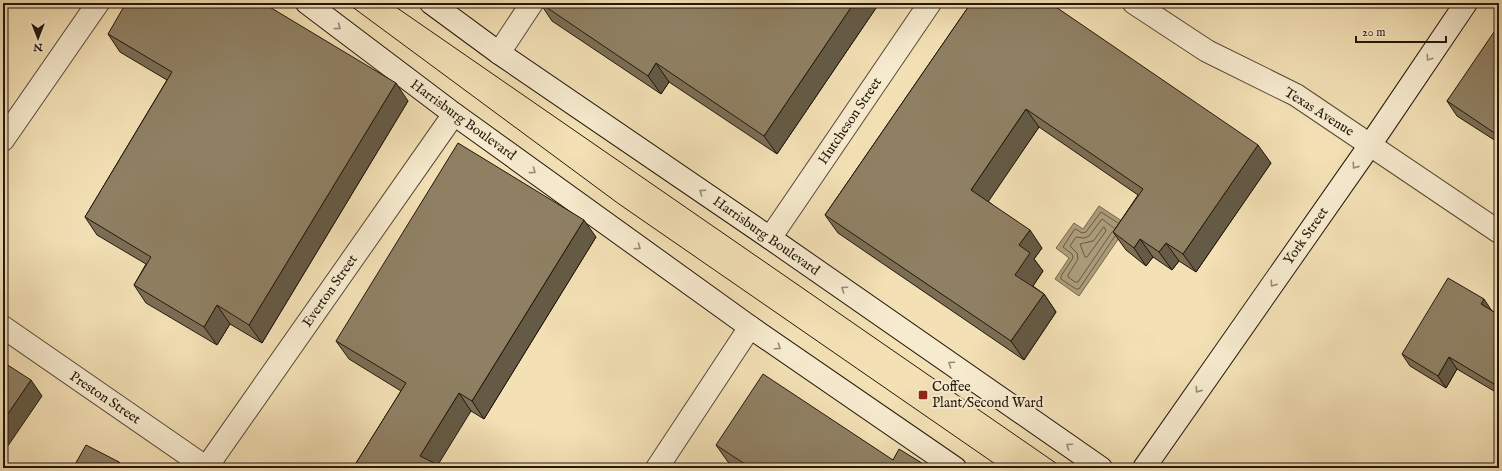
<svg xmlns="http://www.w3.org/2000/svg" width="1502" height="471" viewBox="0 0 1502 471" font-family="'IM FELL English',serif">
  <rect width="100%" height="100%" fill="#f3e0b5"/>
  <filter id="stains"><feTurbulence type="fractalNoise" baseFrequency=".005" numOctaves="4"/><feColorMatrix values="0 0 0 0 .2 0 0 0 0 .09 0 0 0 0 .02 0 0 0 .5 -.17"/></filter>
  <radialGradient id="worn" r=".72"><stop offset=".6" stop-color="#630" stop-opacity="0"/><stop offset="1" stop-color="#630" stop-opacity=".3"/></radialGradient>
  <path fill="#ac9c7b" stroke="#75674e" d="M 1099,206 L 1128,225 L 1079,296 L 1055,279 L 1069,258 L 1056,248 L 1074,223 L 1083,229 Z"/>
  <g fill="none" stroke-linecap="round" stroke-linejoin="round">
    <g stroke="#675a43" stroke-width="1">
      <path d="M 1104,227 L 1106,231 L 1087,257 L 1085,257 L 1080,244 L 1093,241 Z"/>
      <path d="M 1112,232 L 1078,282 L 1075,282 L 1068,277 L 1068,275 L 1078,259 L 1077,253 L 1070,246 L 1076,237 L 1084,238 L 1089,236 L 1102,219 L 1114,228"/>
      <path d="M 1115,236 L 1079,289 L 1076,289 L 1061,279 L 1061,276 L 1073,258 L 1072,254 L 1063,247 L 1074,230 L 1076,229 L 1082,233 L 1086,232 L 1101,212 L 1118,223"/>
    </g>
    <g stroke="#564936" stroke-width="24">
      <g id="minor">
        <path d="M 1134,3 L 1207,51 L 1296,95 L 1499,232"/>
        <path d="M 499,53 L 532,3"/>
        <path d="M 770,238 L 930,3"/>
        <path d="M 3,327 L 207,468"/>
        <path d="M 206,468 L 454,114"/>
        <path d="M 657,468 L 750,327"/>
      </g>
    </g>
    <g stroke="#564936" stroke-width="24">
      <path id="tertiary" d="M 3,140 L 98,3"/>
    </g>
    <g stroke="#22170b" stroke-width="24">
      <g id="secondary">
        <path d="M 307,3 L 454,114 L 750,327 L 955,468"/>
        <path d="M 431,3 L 499,53 L 770,238 L 1101,468"/>
        <path d="M 1144,468 L 1370,145 L 1466,3"/>
      </g>
    </g>
    <use href="#minor" stroke="#f7ebcf" stroke-width="22"/>
    <use href="#tertiary" stroke="#f7ebcf" stroke-width="22"/>
    <use href="#secondary" stroke="#f7ebcf" stroke-width="22"/>
    <g stroke="#22170b" stroke-width="1">
      <path d="M 347,3 L 619,204 L 1001,468"/>
      <path d="M 390,3 L 1063,468"/>
    </g>
  </g>
  <g fill="#7b6e55" stroke="#22170b">
    <path d="M 540,3 L 876,8 L 777,154 L 669,82 L 661,94 L 552,21 Z"/>
    <path d="M 971,3 L 1271,163 L 1196,272 L 1179,261 L 1172,270 L 1153,257 L 1146,266 L 1126,250 L 1113,232 L 1138,195 L 1039,127 L 988,201 L 1042,248 L 1034,259 L 1043,271 L 1033,286 L 1044,294 L 1056,312 L 1024,360 L 838,233 L 825,215 Z"/>
    <path d="M 204,5 L 408,101 L 262,343 L 230,324 L 217,345 L 146,303 L 134,285 L 146,264 L 97,235 L 85,217 L 167,80 L 120,52 L 108,34 Z"/>
    <path d="M 1499,36 L 1499,143 L 1457,116 L 1447,101 Z"/>
    <path d="M 596,237 L 484,419 L 471,411 L 353,468 L 401,391 L 349,359 L 336,341 Z"/>
    <path d="M 1492,311 L 1499,315 L 1499,394 L 1457,369 L 1446,388 L 1410,366 L 1402,354 Z"/>
    <path d="M 716,445 L 893,460 L 930,468 L 737,468 L 728,462 Z"/>
  </g>
  <g fill="#645a45" stroke="#22170b">
    <path d="M 854,3 L 873,3 L 876,8 L 777,154 L 764,136 Z"/>
    <path d="M 656,63 L 669,82 L 661,94 L 648,76 Z"/>
    <path d="M 396,83 L 408,101 L 262,343 L 249,325 Z"/>
    <path d="M 1026,109 L 1039,127 L 984,208 L 971,190 Z"/>
    <path d="M 1258,145 L 1271,163 L 1196,272 L 1183,254 Z"/>
    <path d="M 584,220 L 596,237 L 484,419 L 472,401 Z"/>
    <path d="M 1030,230 L 1042,248 L 1034,259 L 1043,271 L 1028,293 L 1015,275 L 1019,245 Z"/>
    <path d="M 1140,239 L 1153,257 L 1146,266 L 1134,248 Z"/>
    <path d="M 1166,243 L 1179,261 L 1172,270 L 1159,252 Z"/>
    <path d="M 1044,294 L 1056,312 L 1024,360 L 1011,341 Z"/>
    <path d="M 1484,299 L 1492,311 L 1481,304 Z"/>
    <path d="M 217,305 L 230,324 L 217,345 L 204,327 Z"/>
    <path d="M 1449,357 L 1457,369 L 1446,388 L 1438,376 Z"/>
    <path d="M 31,380 L 42,396 L 3,453 L 3,421 Z"/>
    <path d="M 459,393 L 471,411 L 436,468 L 420,456 Z"/>
    <path d="M 119,462 L 124,468 L 116,468 Z"/>
  </g>
  <g fill="#8f8063" stroke="#22170b">
    <path d="M 126,3 L 201,3 L 204,5 L 205,3 L 263,3 L 396,83 L 249,325 L 217,305 L 204,327 L 134,285 L 151,257 L 85,217 L 172,72 L 108,34 Z"/>
    <path d="M 540,3 L 854,3 L 764,136 L 656,63 L 648,76 Z"/>
    <path d="M 971,3 L 1050,3 L 1258,145 L 1183,254 L 1166,243 L 1159,252 L 1140,239 L 1134,248 L 1113,232 L 1143,189 L 1026,109 L 971,190 L 1030,230 L 1019,245 L 1030,253 L 1015,275 L 1044,294 L 1011,341 L 825,215 Z"/>
    <path d="M 1494,32 L 1499,36 L 1499,136 L 1447,101 Z"/>
    <path d="M 458,143 L 584,220 L 472,401 L 459,393 L 420,456 L 444,468 L 353,468 L 406,383 L 336,341 Z"/>
    <path d="M 1448,278 L 1484,299 L 1481,304 L 1499,315 L 1499,387 L 1449,357 L 1438,376 L 1402,354 Z"/>
    <path d="M 3,362 L 31,380 L 3,421 Z"/>
    <path d="M 763,374 L 893,460 L 899,449 L 930,468 L 751,468 L 716,445 Z"/>
    <path d="M 86,445 L 119,462 L 116,468 L 73,468 Z"/>
  </g>
  <defs><path id="oneway-chevron" d="M-2-3.5L2.5 0L-2 3.5" fill="none" stroke-width="1.6" stroke-linecap="round" stroke-linejoin="round"/></defs>
  <g stroke="#978c77">
    <use href="#oneway-chevron" transform="translate(338 27) rotate(37)"/>
    <use href="#oneway-chevron" transform="translate(1429 58) rotate(124)"/>
    <use href="#oneway-chevron" transform="translate(1355 166) rotate(125)"/>
    <use href="#oneway-chevron" transform="translate(533 171) rotate(36)"/>
    <use href="#oneway-chevron" transform="translate(702 192) rotate(-146)"/>
    <use href="#oneway-chevron" transform="translate(638 247) rotate(36)"/>
    <use href="#oneway-chevron" transform="translate(1273 284) rotate(125)"/>
    <use href="#oneway-chevron" transform="translate(844 289) rotate(-145)"/>
    <use href="#oneway-chevron" transform="translate(778 347) rotate(34)"/>
    <use href="#oneway-chevron" transform="translate(951 364) rotate(-145)"/>
    <use href="#oneway-chevron" transform="translate(1198 390) rotate(125)"/>
    <use href="#oneway-chevron" transform="translate(1069 446) rotate(-145)"/>
  </g>
  <rect fill="#8f2418" stroke="#f7ebcf" stroke-width="1.5" x="918" y="390" width="10" height="10" rx="2"/>
  <g text-anchor="middle" dominant-baseline="central" stroke-width="4" stroke-linejoin="round" paint-order="stroke">
    <g font-size="14" fill="#22170b" stroke="#f7ebcf">
      <text transform="translate(1319 112) rotate(32)">Texas Avenue</text>
      <text transform="translate(463 120) rotate(36)">Harrisburg Boulevard</text>
      <text transform="translate(850 121) rotate(-56)">Hutcheson Street</text>
      <text transform="translate(766 236) rotate(35)">Harrisburg Boulevard</text>
      <text transform="translate(1306 236) rotate(-55)">York Street</text>
      <text transform="translate(330 291) rotate(-55)">Everton Street</text>
      <text transform="translate(105 398) rotate(34)">Preston Street</text>
    </g>
    <g font-size="14" fill="#22170b" stroke="#f7ebcf" text-anchor="start">
      <text x="932" y="387">Coffee<tspan x="932" dy="16">Plant/Second Ward</tspan></text>
    </g>
  </g>
  <rect width="1502" height="471" fill="none" stroke="#f3e0b5" stroke-width="16"/>
  <rect x="4" y="4" width="1494" height="463" fill="none" stroke="#22170b" stroke-width="2"/>
  <rect x="8" y="8" width="1486" height="455" fill="none" stroke="#22170b"/>
  <g transform="translate(38 38) rotate(180)" stroke="#f7ebcf" stroke-width="3" paint-order="stroke">
  <path d="M0-3L7 15L0 10L-7 15Z" fill="#22170b"/>
  <text y="-6" font-size="11" font-weight="bold" text-anchor="middle" fill="#22170b">N</text>
  </g>
  <path d="M1356 36v6h90v-6" fill="none" stroke="#22170b" stroke-width="2"/>
  <text x="1362" y="36" font-size="12" fill="#22170b" stroke="#f7ebcf" stroke-width="3" paint-order="stroke">20 m</text>
  <rect width="100%" height="100%" filter="url(#stains)"/>
  <rect width="100%" height="100%" fill="url(#worn)"/>
</svg>
